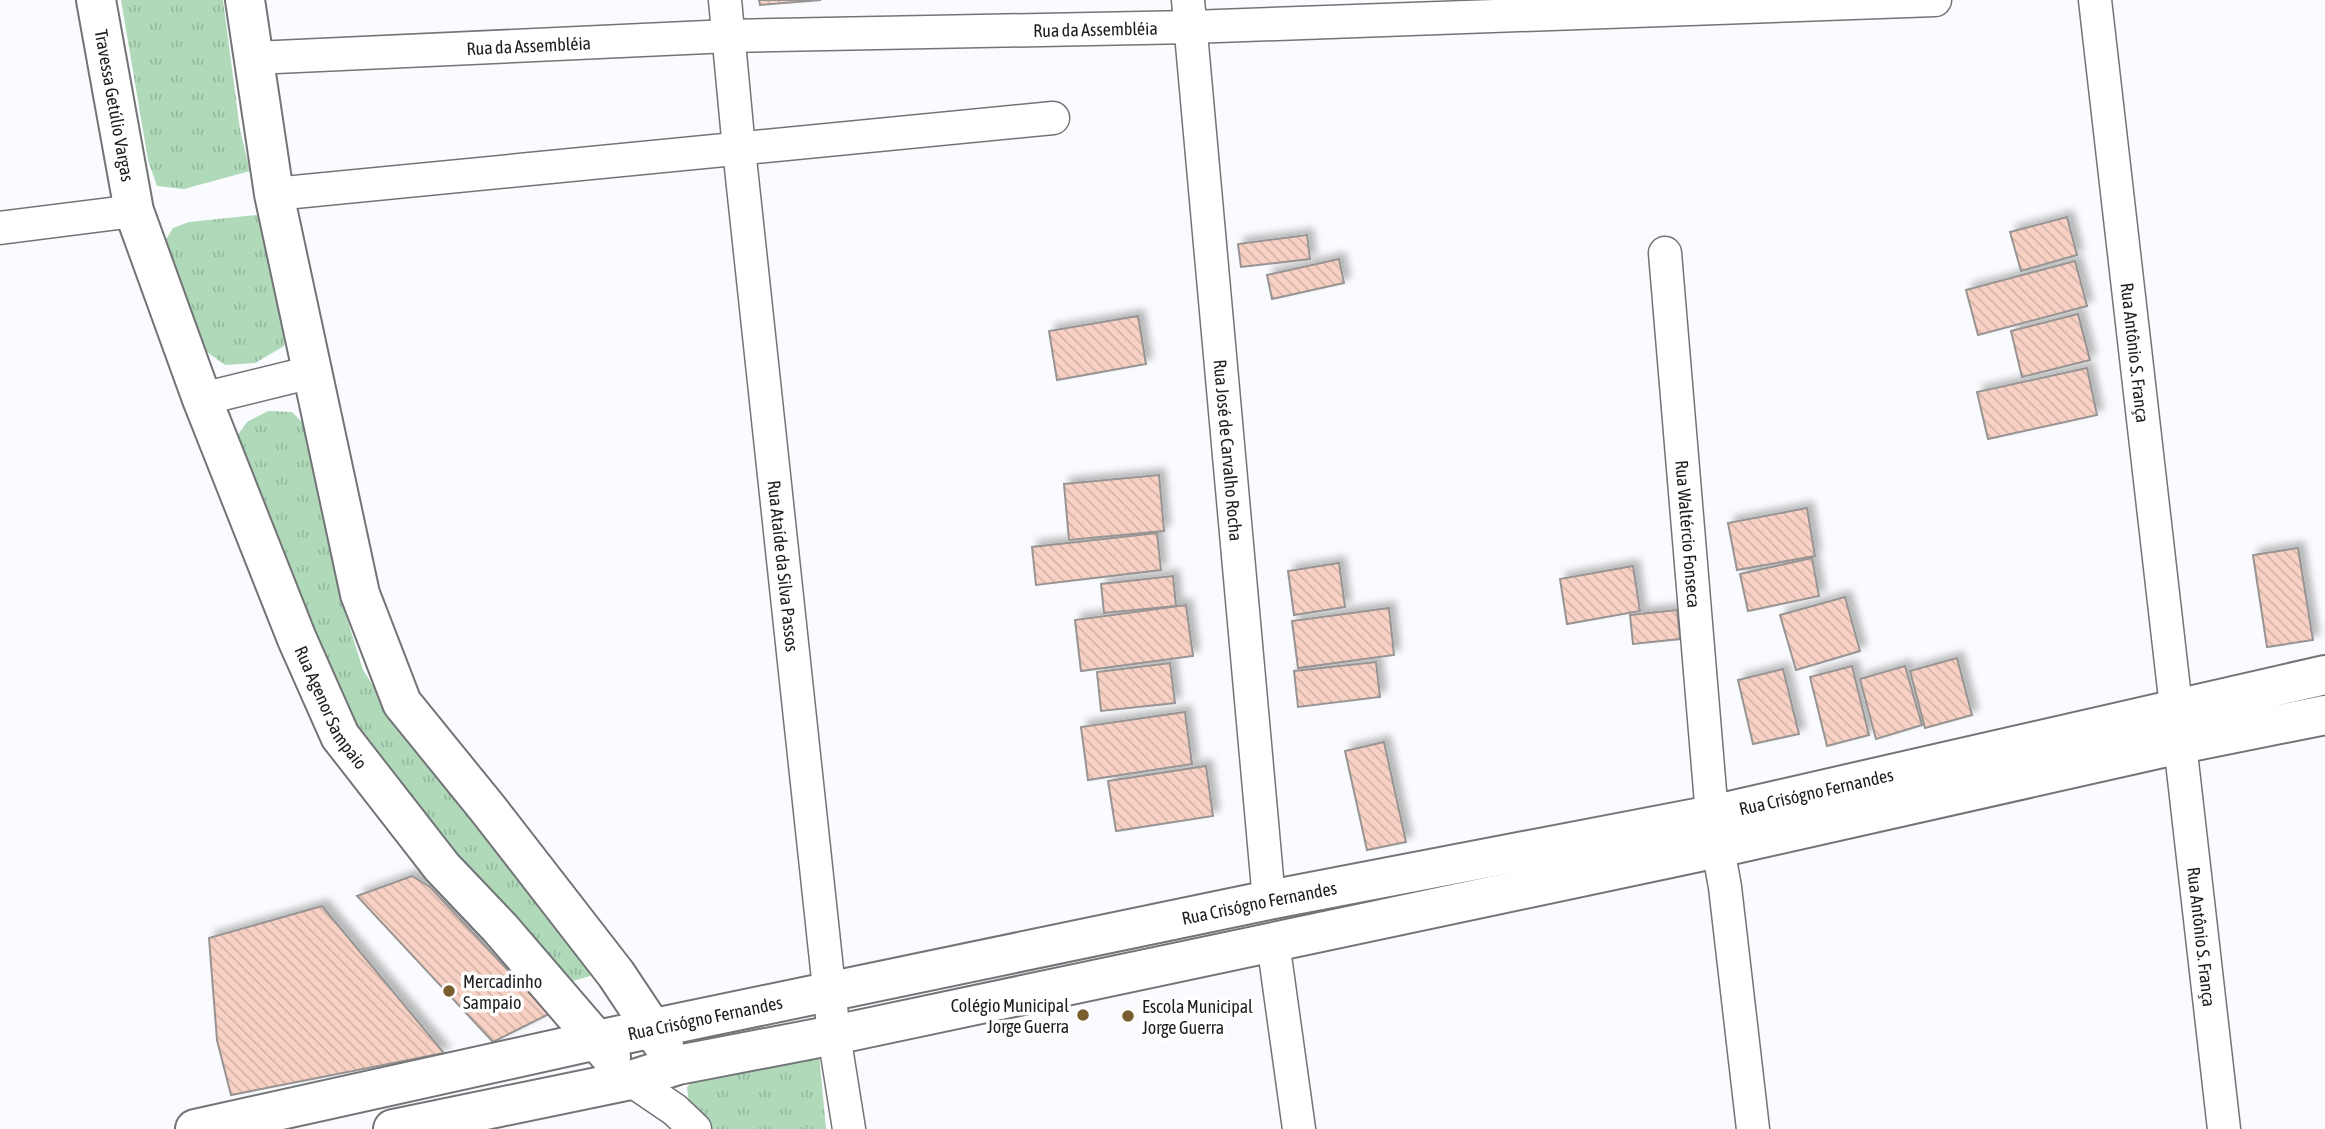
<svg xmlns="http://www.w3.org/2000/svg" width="2325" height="1129" viewBox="0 0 2325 1129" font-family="'Asap Condensed',sans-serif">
  <defs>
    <pattern id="grass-tufts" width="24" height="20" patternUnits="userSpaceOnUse" patternTransform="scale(1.75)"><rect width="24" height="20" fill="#afd9b9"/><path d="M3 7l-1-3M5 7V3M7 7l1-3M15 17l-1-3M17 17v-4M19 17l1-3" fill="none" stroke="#96ba9f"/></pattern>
    <pattern id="building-back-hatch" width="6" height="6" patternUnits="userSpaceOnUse" patternTransform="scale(1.75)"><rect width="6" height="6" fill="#f8d1c4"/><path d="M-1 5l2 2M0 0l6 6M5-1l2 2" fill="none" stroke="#d4b3a8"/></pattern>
    <filter id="shadow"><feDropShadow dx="6" dy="-6" stdDeviation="3.5" flood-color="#0004"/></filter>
  </defs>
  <rect width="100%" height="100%" fill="#fafbfe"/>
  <g fill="url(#grass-tufts)">
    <path d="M 121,0 L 223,0 L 240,130 L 250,171 L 184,189 L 157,186 L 148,160 Z"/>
    <path d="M 257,215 L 265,227 L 285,335 L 284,346 L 255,363 L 225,365 L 203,349 L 165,241 L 173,228 L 189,222 Z"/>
    <path d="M 268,411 L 292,412 L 305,425 L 313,474 L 344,609 L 363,670 L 408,740 L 596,958 L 590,976 L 573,981 L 558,970 L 397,786 L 355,721 L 291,586 L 257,497 L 237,436 L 247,422 Z"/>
    <path d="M 819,1054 L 826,1129 L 712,1129 L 689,1105 L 687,1087 L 697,1077 Z"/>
  </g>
  <g fill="url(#building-back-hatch)" stroke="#979493" stroke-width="2" filter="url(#shadow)">
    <path d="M 759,0 L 821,0 L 760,5 Z"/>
    <path d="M 2067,217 L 2077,255 L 2021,271 L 2010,232 Z"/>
    <path d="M 1307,235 L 1310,259 L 1241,267 L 1238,244 Z"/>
    <path d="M 1339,259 L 1344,283 L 1272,299 L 1267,275 Z"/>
    <path d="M 2075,261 L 2087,306 L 1978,335 L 1966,290 Z"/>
    <path d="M 2078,314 L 2090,360 L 2022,377 L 2011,331 Z"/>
    <path d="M 1138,316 L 1146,364 L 1057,380 L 1049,331 Z"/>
    <path d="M 2087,368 L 2097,415 L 1988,439 L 1977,392 Z"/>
    <path d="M 1159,475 L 1164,531 L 1069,540 L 1064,484 Z"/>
    <path d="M 1807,508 L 1815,556 L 1737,570 L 1728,523 Z"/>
    <path d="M 1157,533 L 1161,570 L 1036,585 L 1032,547 Z"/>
    <path d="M 2298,548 L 2313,640 L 2267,647 L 2253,555 Z"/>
    <path d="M 1812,558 L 1819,596 L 1748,611 L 1740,574 Z"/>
    <path d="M 1339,563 L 1345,607 L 1294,615 L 1288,571 Z"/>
    <path d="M 1633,566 L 1640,611 L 1567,624 L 1560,579 Z"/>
    <path d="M 1173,576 L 1176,606 L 1104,613 L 1101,584 Z"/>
    <path d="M 1845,597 L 1860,651 L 1796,670 L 1780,615 Z"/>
    <path d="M 1186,605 L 1193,656 L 1081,671 L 1075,620 Z"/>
    <path d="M 1389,608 L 1394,655 L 1298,668 L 1292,621 Z"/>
    <path d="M 1677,610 L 1680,639 L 1633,644 L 1630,615 Z"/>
    <path d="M 1957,658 L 1972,715 L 1925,728 L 1910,671 Z"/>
    <path d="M 1376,662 L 1380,697 L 1298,707 L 1294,671 Z"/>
    <path d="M 1170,663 L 1175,703 L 1101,711 L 1097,672 Z"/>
    <path d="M 1852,666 L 1869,735 L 1827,746 L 1810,677 Z"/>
    <path d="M 1905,666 L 1922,725 L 1876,739 L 1860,679 Z"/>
    <path d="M 1783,669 L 1799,734 L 1753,744 L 1738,680 Z"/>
    <path d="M 1185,712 L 1192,764 L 1088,780 L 1081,727 Z"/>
    <path d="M 1384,742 L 1406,842 L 1367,850 L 1345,751 Z"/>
    <path d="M 1206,766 L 1213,816 L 1116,831 L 1108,781 Z"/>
    <path d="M 412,876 L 430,887 L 549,1014 L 493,1042 L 357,896 Z"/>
    <path d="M 322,906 L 444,1053 L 231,1095 L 217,1040 L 209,938 Z"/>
  </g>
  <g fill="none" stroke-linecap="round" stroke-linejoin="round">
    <g stroke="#737477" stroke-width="35">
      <g id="minor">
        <path id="s1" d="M 725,0 L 739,149 L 834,1035 L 849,1129"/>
        <path id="s2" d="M 1188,0 L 1269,900"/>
        <path id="s3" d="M 2095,0 L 2176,707"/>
        <path id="s4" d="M 254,58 L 729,36 L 1191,27 L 1935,0"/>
        <path d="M 274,194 L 1053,118"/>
        <path d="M 0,228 L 134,211"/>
        <path id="s5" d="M 1665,253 L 1712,815"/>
        <path d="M 202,399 L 312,372"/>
        <path id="s6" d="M 2180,744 L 2224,1129"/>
        <path d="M 1718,848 L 1725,887 L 1753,1129"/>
        <path d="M 1273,942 L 1299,1129"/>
        <path d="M 631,1080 L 675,1110 L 695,1129"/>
      </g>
    </g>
    <g stroke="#737477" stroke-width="42">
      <g id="tertiary">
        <path id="s7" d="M 96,0 L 134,211 L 202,399 L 297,639 L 340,736 L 442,867 L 500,928 L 611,1057"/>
        <path d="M 245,0 L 274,194 L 360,594 L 402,703 L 488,809 L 616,974 L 664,1046"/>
        <path id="s8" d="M 195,1129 L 597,1040 L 1269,900 L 1712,815 L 2325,675"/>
        <path d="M 393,1129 L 631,1080 L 678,1065 L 834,1035 L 1718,848 L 2180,744 L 2325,715"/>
      </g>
    </g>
    <use href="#minor" stroke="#fff" stroke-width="32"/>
    <use href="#tertiary" stroke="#fff" stroke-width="38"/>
  </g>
  <g fill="#785d2f" stroke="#fff" stroke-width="2.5">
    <circle cx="449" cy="991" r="7"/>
    <circle cx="1083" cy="1015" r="7"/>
    <circle cx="1128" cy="1016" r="7"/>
  </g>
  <g text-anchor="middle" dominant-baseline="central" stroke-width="7" stroke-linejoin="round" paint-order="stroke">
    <g font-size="18" fill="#1e1e1f" stroke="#fff">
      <text stroke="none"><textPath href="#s4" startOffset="842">Rua da Assembléia</textPath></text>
      <text stroke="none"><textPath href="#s4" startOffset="275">Rua da Assembléia</textPath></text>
      <text stroke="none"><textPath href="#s7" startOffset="107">Travessa Getúlio Vargas</textPath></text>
      <text stroke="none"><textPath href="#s3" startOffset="355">Rua Antônio S. França</textPath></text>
      <text stroke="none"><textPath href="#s2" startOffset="452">Rua José de Carvalho Rocha</textPath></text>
      <text stroke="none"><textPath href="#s5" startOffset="282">Rua Waltércio Fonseca</textPath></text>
      <text stroke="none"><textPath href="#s1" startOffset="569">Rua Ataíde da Silva Passos</textPath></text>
      <text stroke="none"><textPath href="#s7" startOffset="749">Rua Agenor Sampaio</textPath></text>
      <text stroke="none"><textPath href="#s8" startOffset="1656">Rua Crisógno Fernandes</textPath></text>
      <text stroke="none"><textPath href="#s8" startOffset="1088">Rua Crisógno Fernandes</textPath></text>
      <text stroke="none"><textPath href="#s6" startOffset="194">Rua Antônio S. França</textPath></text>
      <text stroke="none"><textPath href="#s8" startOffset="522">Rua Crisógno Fernandes</textPath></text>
    </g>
    <g font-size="18" fill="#1e1e1f" stroke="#fff" text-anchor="start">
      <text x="463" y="981">Mercadinho<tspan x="463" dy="21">Sampaio</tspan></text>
      <text x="1069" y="1005" text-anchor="end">Colégio Municipal<tspan x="1069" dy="21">Jorge Guerra</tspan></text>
      <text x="1142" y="1006">Escola Municipal<tspan x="1142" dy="21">Jorge Guerra</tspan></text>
    </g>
  </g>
</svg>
